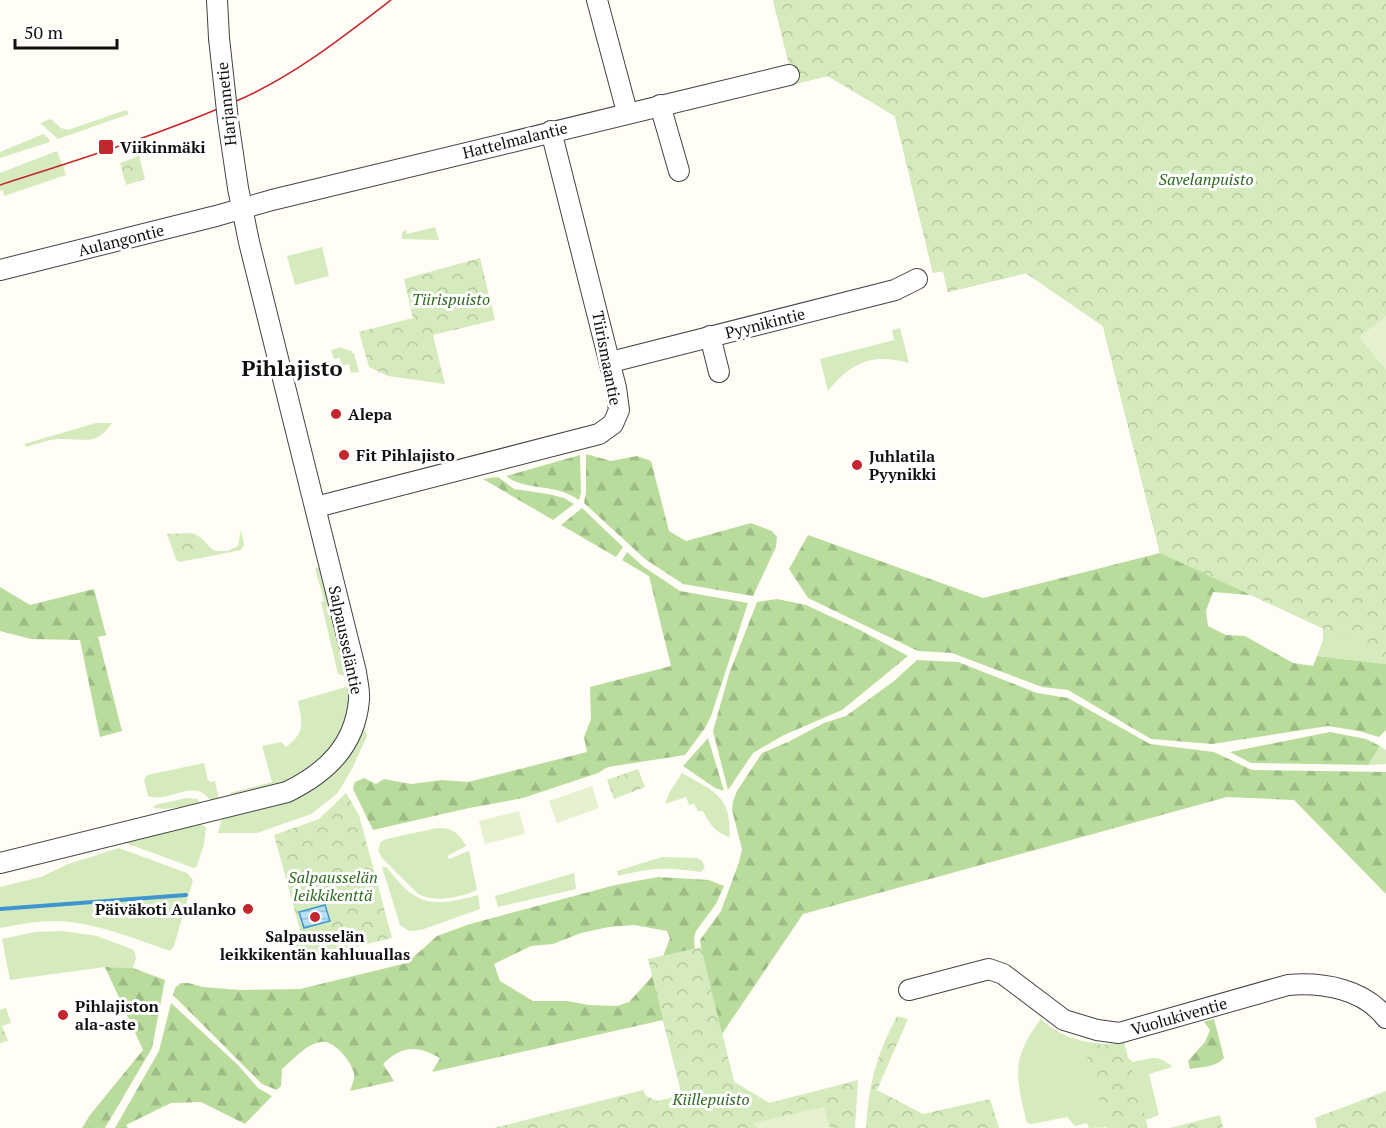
<svg xmlns="http://www.w3.org/2000/svg" width="1386" height="1128" viewBox="0 0 1386 1128" font-family="'PT Serif',serif">
  <defs>
    <pattern id="forest-firs" width="22" height="20" patternUnits="userSpaceOnUse" patternTransform="scale(1.5)"><rect width="22" height="20" fill="#b9dc9c"/><path d="M5 1l3.5 6h-7zM16 11l3.5 6h-7z" fill="#9ebc85"/></pattern>
    <pattern id="park-crowns" width="20" height="18" patternUnits="userSpaceOnUse" patternTransform="scale(1.5)"><rect width="20" height="18" fill="#d5ebbd"/><path d="M2 6a3 3 0 1 1 6 0M12 15a3 3 0 1 1 6 0" fill="none" stroke="#b6c8a1"/></pattern>
    <pattern id="water-rules" width="6" height="5" patternUnits="userSpaceOnUse" patternTransform="scale(1.5)"><rect width="6" height="5" fill="#b9e0f7"/><path d="M0 2.5h6" fill="none" stroke="#9ebfd3"/></pattern>
  </defs>
  <rect width="100%" height="100%" fill="#fffdf5"/>
  <g fill="#d5ebbd">
    <path d="M 126,110 L 129,114 L 58,139 L 40,123 L 51,119 L 61,128 L 68,130 Z"/>
    <path d="M 43,134 L 48,138 L 50,142 L 0,158 L 0,152 Z"/>
    <path d="M 57,151 L 66,175 L 4,196 L 3,190 L 0,191 L 0,173 Z"/>
    <path d="M 435,227 L 439,240 L 402,239 L 402,233 L 406,229 L 407,234 Z"/>
    <path d="M 322,247 L 329,276 L 295,285 L 287,256 Z"/>
    <path d="M 900,328 L 909,363 C 873,353 851,362 828,391 L 820,359 L 894,340 L 892,330 Z"/>
    <path d="M 342,347 L 343,349 L 347,349 L 348,351 L 351,350 L 352,353 L 354,353 L 359,372 L 351,373 L 349,364 L 342,366 L 340,358 L 334,359 L 331,350 Z"/>
    <path d="M 96,423 L 112,423 C 96,447 84,438 60,439 C 49,439 37,444 26,447 L 24,444 Z"/>
    <path d="M 241,530 L 244,545 L 241,550 L 216,555 L 216,551 L 227,551 L 238,546 Z"/>
    <path d="M 320,567 L 348,677 L 338,674 L 321,602 L 324,601 C 322,590 317,579 315,568 Z"/>
    <path d="M 1386,616 L 1386,664 L 1317,656 L 1323,640 L 1323,623 Z"/>
    <path d="M 349,686 L 352,696 L 347,723 L 329,755 L 288,782 L 233,797 L 230,793 L 272,782 L 262,746 L 281,742 L 286,747 C 306,732 302,723 298,701 Z"/>
    <path d="M 363,730 L 366,731 L 367,736 L 352,769 L 337,794 L 311,814 L 257,833 L 218,833 L 222,818 C 286,802 334,798 363,730 Z"/>
    <path d="M 1380,746 L 1386,750 L 1386,764 L 1368,765 Z"/>
    <path d="M 204,763 L 208,780 L 211,782 L 215,781 L 219,800 L 210,800 C 194,777 168,804 148,796 L 144,780 L 147,775 Z"/>
    <path d="M 682,773 C 697,782 720,791 726,808 C 730,817 729,828 730,837 C 716,834 709,823 703,811 L 698,811 L 694,804 L 689,805 L 686,797 L 665,804 L 669,793 Z"/>
    <path d="M 186,798 L 198,799 L 201,805 L 163,809 L 153,808 L 155,805 Z"/>
    <path d="M 200,824 L 206,827 L 204,844 L 197,866 L 194,868 L 123,842 Z"/>
    <path d="M 437,828 C 452,827 459,833 466,846 L 447,856 L 449,859 L 469,851 L 477,890 C 458,898 437,903 418,894 L 382,858 L 378,850 L 381,842 L 386,839 Z"/>
    <path d="M 119,848 L 187,873 L 193,880 L 174,946 L 170,951 C 138,940 105,926 70,922 C 47,919 23,924 0,928 L 0,887 L 41,877 L 68,864 Z"/>
    <path d="M 662,857 L 697,858 L 702,861 L 705,867 L 701,872 C 666,867 653,867 618,876 L 617,871 Z"/>
    <path d="M 382,867 L 386,867 C 395,877 405,891 417,897 C 434,907 460,900 478,895 L 480,909 L 421,930 L 409,931 L 400,925 Z"/>
    <path d="M 574,873 L 576,889 L 498,907 L 495,896 Z"/>
    <path d="M 63,931 L 97,936 L 134,950 L 136,958 L 133,968 L 105,967 L 10,980 L 2,939 L 35,932 Z"/>
    <path d="M 1041,1019 C 1064,1041 1094,1046 1124,1043 L 1128,1058 L 1133,1062 C 1150,1059 1158,1053 1172,1067 L 1149,1074 L 1159,1115 C 1137,1124 1111,1128 1089,1128 L 1087,1123 L 1075,1126 L 1067,1117 L 1032,1124 L 1027,1123 C 1016,1078 1010,1059 1041,1019 Z"/>
  </g>
  <g fill="url(#forest-firs)" fill-rule="evenodd">
    <path d="M 773,0 L 947,0 L 1249,595 L 1213,592 L 1206,611 L 1208,626 L 1226,635 L 1245,636 L 1293,663 L 1313,666 L 1317,656 L 1386,664 L 1386,730 L 1379,737 L 1359,731 L 1328,726 L 1212,744 L 1151,739 L 1068,690 L 1042,687 L 952,653 L 918,651 L 808,598 L 789,569 L 808,535 L 983,598 L 1160,553 L 1103,326 L 1026,273 L 948,292 L 943,271 L 933,273 L 895,116 L 828,76 L 794,84 Z"/>
    <path d="M 586,454 L 611,461 L 637,456 L 651,461 L 669,531 L 686,541 L 751,523 L 772,531 L 777,537 L 776,547 L 753,596 L 683,584 L 645,559 L 584,503 L 586,492 Z"/>
    <path d="M 580,455 L 581,493 L 579,500 C 554,482 528,492 506,476 Z"/>
    <path d="M 498,477 L 514,489 L 548,494 L 564,498 L 574,504 L 553,520 L 483,479 Z"/>
    <path d="M 582,508 L 623,547 L 616,557 L 561,525 Z"/>
    <path d="M 627,552 L 644,567 L 680,591 L 748,603 L 711,716 L 705,728 L 685,755 L 608,767 L 598,773 L 523,798 L 469,808 L 373,830 L 353,789 L 355,782 L 364,778 L 376,784 L 384,779 L 411,784 L 442,780 L 468,782 L 587,752 L 584,737 L 591,719 L 590,687 L 671,666 L 649,576 L 622,560 Z"/>
    <path d="M 0,587 L 30,605 L 94,589 L 106,635 L 98,637 L 122,731 L 100,737 L 80,640 L 31,639 L 0,631 Z"/>
    <path d="M 777,599 L 806,605 L 860,630 L 908,656 L 842,710 L 784,735 L 753,753 L 728,790 L 713,731 L 729,674 L 757,602 Z"/>
    <path d="M 917,660 L 958,662 L 1037,693 L 1068,698 L 1150,744 L 1214,752 L 1252,770 L 1386,772 L 1386,894 L 1294,800 L 1227,797 L 803,914 L 722,1034 L 734,1082 L 769,1103 L 729,1118 L 700,940 L 721,911 L 739,862 L 742,849 L 732,810 L 733,801 L 737,791 L 762,753 L 788,742 L 824,723 L 846,716 L 894,681 Z"/>
    <path d="M 1330,732 L 1366,739 L 1380,746 L 1368,765 L 1251,763 L 1230,752 Z"/>
    <path d="M 708,738 L 724,791 L 715,788 L 683,766 Z"/>
    <path d="M 658,877 L 709,880 L 724,886 L 716,904 L 696,931 L 694,938 L 708,1119 L 682,1095 L 663,1020 L 432,1072 L 440,1058 C 417,1045 402,1045 383,1064 L 394,1081 L 350,1091 C 352,1085 355,1078 354,1073 C 351,1061 334,1040 321,1042 C 306,1044 293,1060 282,1069 L 281,1086 L 277,1090 L 262,1084 L 173,995 L 175,988 L 181,983 L 188,983 L 203,987 L 239,990 L 300,989 L 407,963 L 437,936 L 470,924 L 615,885 ZM 634,925 L 667,931 L 670,938 L 658,970 L 629,1002 L 617,1006 L 589,1005 L 567,1001 L 533,1001 L 500,981 L 494,964 L 531,946 L 553,944 L 581,933 L 609,927 Z"/>
    <path d="M 105,967 L 133,968 L 165,980 L 152,1048 L 105,1128 L 82,1128 L 90,1115 L 143,1050 Z"/>
    <path d="M 171,1003 L 238,1065 L 258,1088 L 272,1096 L 245,1124 L 201,1102 L 171,1103 L 126,1125 L 128,1128 L 115,1128 L 159,1051 Z"/>
    <path d="M 1214,1019 L 1224,1058 C 1217,1067 1201,1067 1190,1069 L 1188,1061 L 1205,1042 L 1210,1030 L 1204,1022 Z"/>
  </g>
  <g fill="url(#park-crowns)">
    <path d="M 773,0 L 1386,0 L 1386,658 L 1160,553 L 1103,326 L 1026,273 L 948,292 L 943,271 L 933,273 L 895,116 L 828,76 L 794,84 Z"/>
    <path d="M 139,156 L 145,179 L 126,185 L 120,163 Z"/>
    <path d="M 480,258 L 495,320 L 433,335 L 445,384 L 388,376 L 369,367 L 359,332 L 413,318 L 404,279 Z"/>
    <path d="M 190,533 C 205,536 205,546 216,551 L 216,555 L 179,562 L 176,559 L 167,534 Z"/>
    <path d="M 638,769 L 645,787 L 614,799 L 607,780 Z"/>
    <path d="M 346,793 L 359,815 L 392,938 L 296,961 L 291,945 L 303,941 L 274,835 L 319,819 Z"/>
    <path d="M 701,947 L 734,1082 L 769,1103 L 858,1080 L 855,1128 L 494,1128 L 643,1090 L 646,1096 L 657,1101 L 682,1095 L 648,959 Z"/>
    <path d="M 6,1008 L 11,1023 L 2,1026 L 8,1041 L 0,1043 L 0,1010 Z"/>
    <path d="M 897,1016 L 908,1019 L 877,1090 L 923,1114 L 990,1099 L 999,1128 L 866,1128 C 869,1082 876,1057 897,1016 Z"/>
    <path d="M 1083,1042 L 1103,1045 L 1124,1043 L 1148,1128 L 1107,1128 Z"/>
    <path d="M 1386,1091 L 1386,1128 L 1317,1128 L 1315,1118 Z"/>
    <path d="M 1220,1115 L 1223,1128 L 1170,1128 Z"/>
  </g>
  <g fill="#e6f2cf">
    <path d="M 1386,316 L 1386,370 L 1359,337 Z"/>
    <path d="M 592,786 L 599,808 L 557,823 L 549,801 Z"/>
    <path d="M 519,811 L 525,834 L 485,844 L 479,821 Z"/>
    <path d="M 824,1107 L 830,1128 L 758,1128 L 753,1123 Z"/>
  </g>
  <path fill="url(#water-rules)" stroke="#3f96cf" stroke-width="1.5" d="M 325,905 L 330,921 L 304,928 L 299,912 Z"/>
  <g fill="none" stroke-linecap="round" stroke-linejoin="round">
    <path stroke="#3f96cf" stroke-width="4" d="M 0,909 L 186,895"/>
    <g stroke="#444" stroke-width="22">
      <g id="minor">
        <path d="M 217,0 L 219,38"/>
        <path d="M 597,0 L 627,112"/>
        <path d="M 660,105 L 679,171"/>
        <path d="M 0,270 L 216,216 L 272,200 L 789,75"/>
        <path d="M 710,336 L 719,372"/>
        <path d="M 611,362 L 895,290 L 917,279"/>
        <path d="M 316,507 L 599,434 L 613,424 L 619,410 L 616,388 L 551,131"/>
        <path d="M 0,863 L 287,792 C 326,773 355,746 359,700 C 360,691 357,681 356,672 L 249,242 L 238,188 L 228,120"/>
        <path d="M 909,990 L 989,969 L 1003,974 L 1064,1020 L 1097,1030 L 1119,1033 L 1288,985 C 1323,982 1364,989 1386,1018"/>
      </g>
    </g>
    <use href="#minor" stroke="#fff" stroke-width="20"/>
    <path stroke="#c4262e" stroke-width="1.5" d="M 0,185 C 77,160 159,135 234,102 C 291,78 342,38 391,0"/>
    <g stroke="#444" stroke-width="22" stroke-linecap="butt">
      <path id="minor-bridge" d="M 219,38 L 228,120"/>
    </g>
    <use href="#minor-bridge" stroke="#fff" stroke-width="20"/>
  </g>
  <g fill="#c4262e" stroke="#fff" stroke-width="2">
    <rect x="98" y="139" width="16" height="16" rx="3"/>
    <circle cx="336" cy="414" r="6"/>
    <circle cx="344" cy="455" r="6"/>
    <circle cx="857" cy="465" r="6"/>
    <circle cx="248" cy="909" r="6"/>
    <circle cx="315" cy="917" r="6"/>
    <circle cx="63" cy="1015" r="6"/>
  </g>
  <g text-anchor="middle" dominant-baseline="central" stroke-width="6" stroke-linejoin="round" paint-order="stroke">
    <g font-size="16" fill="#111" stroke="#fff">
      <text transform="translate(226 104) rotate(-96)">Harjannetie</text>
      <text transform="translate(515 140) rotate(-14)">Hattelmalantie</text>
      <text transform="translate(121 240) rotate(-14)">Aulangontie</text>
      <text transform="translate(765 323) rotate(-14)">Pyynikintie</text>
      <text transform="translate(607 358) rotate(79)">Tiirismaantie</text>
      <text transform="translate(346 640) rotate(78)">Salpausseläntie</text>
      <text transform="translate(1179 1016) rotate(-16)">Vuolukiventie</text>
    </g>
    <g font-size="16" font-weight="bold" fill="#111" stroke="#fff" text-anchor="start">
      <text x="120" y="147">Viikinmäki</text>
      <text x="348" y="414">Alepa</text>
      <text x="356" y="455">Fit Pihlajisto</text>
      <text x="869" y="456">Juhlatila<tspan x="869" dy="18">Pyynikki</tspan></text>
      <text x="236" y="909" text-anchor="end">Päiväkoti Aulanko</text>
      <text x="315" y="936" text-anchor="middle">Salpausselän<tspan x="315" dy="18">leikkikentän kahluuallas</tspan></text>
      <text x="75" y="1006">Pihlajiston<tspan x="75" dy="18">ala-aste</tspan></text>
    </g>
    <g font-size="16" font-style="italic" fill="#2f6b1f" stroke="#fff">
      <text x="1206" y="179">Savelanpuisto</text>
      <text x="451" y="299">Tiirispuisto</text>
      <text x="333" y="877">Salpausselän<tspan x="333" dy="18">leikkikenttä</tspan></text>
      <text x="711" y="1099">Kiillepuisto</text>
    </g>
    <g font-size="22" font-weight="bold" fill="#111" stroke="#fff">
      <text x="292" y="367">Pihlajisto</text>
    </g>
  </g>
  <path d="M15 39v9h102v-9" fill="none" stroke="#111111" stroke-width="3"/>
  <text x="24" y="39" font-size="18" fill="#111111" stroke="#ffffff" stroke-width="4.5" paint-order="stroke">50 m</text>
</svg>
